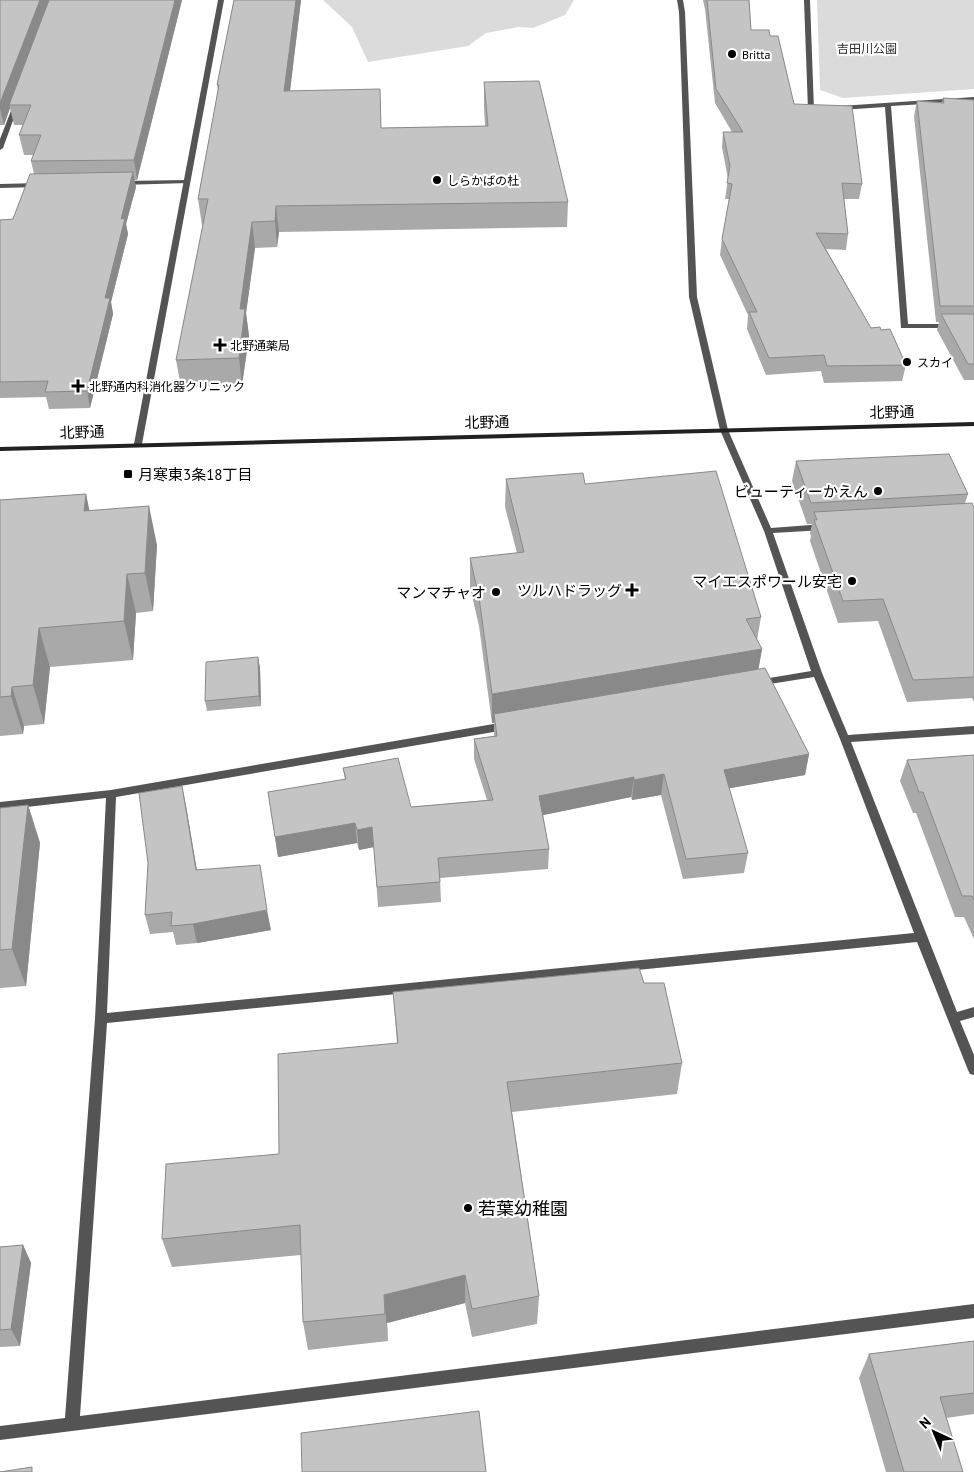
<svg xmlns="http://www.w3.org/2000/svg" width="974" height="1472" viewBox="0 0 974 1472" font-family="'PT Sans','Noto Sans JP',sans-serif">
  <rect width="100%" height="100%" fill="#fff"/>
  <g fill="#dbdbdb">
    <path d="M 323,0 L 574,0 L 565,15 L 533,28 L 518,27 L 486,33 L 468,46 L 368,62 L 352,27 Z"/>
    <path d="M 817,0 L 974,0 L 974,89 L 843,98 L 820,90 Z"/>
  </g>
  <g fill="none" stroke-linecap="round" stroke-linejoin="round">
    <g fill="#545454" fill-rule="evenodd">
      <path d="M 804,0 L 810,0 L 814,110 L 811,112 L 808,110 Z"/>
      <path d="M 187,180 L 189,181 L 189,183 L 121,185 L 118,183 L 121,181 Z"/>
      <path d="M 0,184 L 39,183 L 42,185 L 39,187 L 0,188 Z"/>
    </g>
    <g fill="#545454" fill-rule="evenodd">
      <path d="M 218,0 L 224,0 L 142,444 L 138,446 L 134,444 Z"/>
      <path d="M 677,0 L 683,0 L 685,12 L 697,297 L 728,430 L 771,528 L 824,524 L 828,527 L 824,530 L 773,533 L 822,673 L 848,735 L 974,726 L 974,734 L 851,742 L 957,1012 L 974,1007 L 974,1017 L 960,1021 L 974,1055 L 974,1075 L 970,1074 L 968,1070 L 917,942 L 107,1023 L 80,1416 L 974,1304 L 974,1318 L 0,1440 L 0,1426 L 65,1418 L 95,1019 L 106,798 L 0,810 L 0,802 L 111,790 L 505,722 L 510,726 L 505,730 L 116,797 L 107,1013 L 914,933 L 840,739 L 814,677 L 758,686 L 753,683 L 758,680 L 811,671 L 764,531 L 720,430 L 689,297 L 679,12 Z"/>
      <path d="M 974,97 L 974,101 L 891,106 L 908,324 L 974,324 L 974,328 L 901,328 L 885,107 L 840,110 L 837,108 L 840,106 Z"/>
      <path d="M 14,103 L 19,104 L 3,148 L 0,150 L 0,139 Z"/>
    </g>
    <path fill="#212121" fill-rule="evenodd" d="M 974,422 L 974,426 L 0,451 L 0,447 Z"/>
  </g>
  <g fill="#a9a9a9">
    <path d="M 0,0 L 182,0 L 137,180 L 134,180 L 136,187 L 126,224 L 128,234 L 111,302 L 113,314 L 90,408 L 49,409 L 46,397 L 0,398 L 0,220 L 13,219 L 34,174 L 31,161 L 34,155 L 24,155 L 19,135 L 23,125 L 14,125 L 10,108 L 4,125 L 0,125 Z"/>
    <path d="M 234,0 L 301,0 L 290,91 L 382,128 L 485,126 L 484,107 L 484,82 L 568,202 L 567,227 L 279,232 L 277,247 L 255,248 L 246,313 L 249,336 L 242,385 L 181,387 L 176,360 L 203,225 L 202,225 L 198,199 L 218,91 L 217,85 Z"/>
    <path d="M 703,0 L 749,0 L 751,30 L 770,36 L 794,104 L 862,184 L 859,199 L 844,199 L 848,234 L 846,250 L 826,249 L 871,328 L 881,330 L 906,365 L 902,381 L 824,383 L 821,371 L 766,375 L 747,329 L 748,315 L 720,255 L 722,239 L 729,199 L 725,199 L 728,179 L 722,147 L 723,132 L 732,132 L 715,103 L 705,9 Z"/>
    <path d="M 943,98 L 974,100 L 974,380 L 964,380 L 937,330 L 939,322 L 936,322 L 914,116 L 917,101 L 942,102 Z"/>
    <path d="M 796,461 L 968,494 L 965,503 L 974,507 L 974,702 L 972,698 L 907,702 L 878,621 L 838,623 L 810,541 L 811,536 L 810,533 L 812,524 L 807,524 L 792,481 Z"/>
    <path d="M 506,479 L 585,484 L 761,617 L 757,640 L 762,649 L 758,669 L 809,754 L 805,775 L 729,788 L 748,853 L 744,873 L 683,879 L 661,795 L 632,800 L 631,797 L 543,815 L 549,849 L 548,869 L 440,878 L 441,902 L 378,907 L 374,847 L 359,850 L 357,843 L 278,857 L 268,792 L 345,780 L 343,768 L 411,807 L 487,800 L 474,759 L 474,739 L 494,736 L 494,723 L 492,723 L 479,626 L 470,587 L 470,558 L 517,553 L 505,507 Z"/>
    <path d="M 86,494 L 89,511 L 157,545 L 153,611 L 136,613 L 133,660 L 50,667 L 44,724 L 24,726 L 23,734 L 0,736 L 0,500 Z"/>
    <path d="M 258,657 L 260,668 L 261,706 L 207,711 L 205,701 Z"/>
    <path d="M 974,755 L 974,939 L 964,917 L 955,917 L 916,813 L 913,813 L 900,781 L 907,760 Z"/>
    <path d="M 182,786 L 186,806 L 197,870 L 271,930 L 197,943 L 176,945 L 173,932 L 150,934 L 145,915 Z"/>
    <path d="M 28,805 L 40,843 L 26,986 L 0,988 L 0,808 Z"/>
    <path d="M 644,983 L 682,1063 L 677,1094 L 512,1112 L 539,1296 L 537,1324 L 472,1337 L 465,1303 L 387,1323 L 388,1341 L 308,1350 L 303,1322 L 301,1255 L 172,1267 L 162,1239 L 279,1154 L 397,1043 L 393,992 Z"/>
    <path d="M 23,1245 L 31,1263 L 20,1346 L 0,1347 L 0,1247 Z"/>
    <path d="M 974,1341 L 974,1414 L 946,1418 L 963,1472 L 886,1472 L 859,1378 L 869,1354 Z"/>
  </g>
  <g fill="#898989">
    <path d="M 40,0 L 51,0 L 9,105 L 10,108 L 4,125 L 0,109 L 0,103 Z"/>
    <path d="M 175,0 L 182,0 L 137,180 L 134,160 Z"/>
    <path d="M 296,0 L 301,0 L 287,115 L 284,91 Z"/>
    <path d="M 133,172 L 136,187 L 126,224 L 128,234 L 111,302 L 113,314 L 90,408 L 87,391 L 121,219 Z"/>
    <path d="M 276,206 L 279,232 L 277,247 L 275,221 Z"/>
    <path d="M 252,222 L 255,248 L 246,313 L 249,336 L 242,385 L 239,358 L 240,309 Z"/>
    <path d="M 86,494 L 94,532 L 84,511 Z"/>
    <path d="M 149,506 L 157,545 L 153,611 L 145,573 Z"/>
    <path d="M 127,574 L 136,613 L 133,660 L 124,621 Z"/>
    <path d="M 39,628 L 50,667 L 44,724 L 33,685 Z"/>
    <path d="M 762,649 L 757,678 L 494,714 L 494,723 L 492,723 L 492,694 Z"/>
    <path d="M 258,657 L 260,668 L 261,706 L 259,696 Z"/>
    <path d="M 12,687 L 24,726 L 23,734 L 11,696 Z"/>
    <path d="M 809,754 L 805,775 L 720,790 L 724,770 Z"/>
    <path d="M 664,774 L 661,795 L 632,800 L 634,780 Z"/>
    <path d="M 634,777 L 631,797 L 539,816 L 539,796 Z"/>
    <path d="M 182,786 L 186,806 L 200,890 L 196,870 Z"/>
    <path d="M 28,805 L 40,843 L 26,986 L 12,949 Z"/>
    <path d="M 355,823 L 357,843 L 278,857 L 275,837 Z"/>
    <path d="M 372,827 L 374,847 L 359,850 L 357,830 Z"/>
    <path d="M 267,910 L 271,930 L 197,943 L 193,924 Z"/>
    <path d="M 23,1245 L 31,1263 L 20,1346 L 11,1329 Z"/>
    <path d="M 465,1275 L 465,1303 L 387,1323 L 388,1341 L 384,1295 Z"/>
  </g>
  <g fill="#c4c4c4" stroke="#898989">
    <path d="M 0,0 L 40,0 L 0,103 Z"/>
    <path d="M 49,0 L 175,0 L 134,160 L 31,161 L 41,135 L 19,135 L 31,105 L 9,105 Z"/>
    <path d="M 234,0 L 296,0 L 284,91 L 380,89 L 381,128 L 488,126 L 484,82 L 539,81 L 568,202 L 276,206 L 275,221 L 252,222 L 240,309 L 245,309 L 239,358 L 176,360 L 208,199 L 198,199 L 219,85 L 217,85 Z"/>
    <path d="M 707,0 L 749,0 L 751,30 L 769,30 L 770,36 L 778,36 L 794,104 L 852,106 L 862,184 L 842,183 L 848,234 L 816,233 L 871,328 L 880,327 L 881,330 L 890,329 L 906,365 L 827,366 L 824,355 L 769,358 L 749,312 L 757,312 L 722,239 L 732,184 L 727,183 L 730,166 L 723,132 L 743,132 L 716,89 Z"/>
    <path d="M 943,98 L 974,100 L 974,306 L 940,306 L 917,101 L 944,103 Z"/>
    <path d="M 133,172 L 121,219 L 125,218 L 105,298 L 110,298 L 87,391 L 45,392 L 48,381 L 0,382 L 0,220 L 13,219 L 30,174 Z"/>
    <path d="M 941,314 L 974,314 L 974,364 L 968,364 Z"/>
    <path d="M 949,454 L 968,494 L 811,503 L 796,461 Z"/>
    <path d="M 716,471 L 761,617 L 746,619 L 762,649 L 492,694 L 479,597 L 470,558 L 524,552 L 506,479 L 583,473 L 585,484 Z"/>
    <path d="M 86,494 L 84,511 L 149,506 L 145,573 L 127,574 L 124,621 L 39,628 L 33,685 L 12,687 L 11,696 L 0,697 L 0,500 Z"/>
    <path d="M 972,503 L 974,507 L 974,677 L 913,680 L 883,599 L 843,601 L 814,520 L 817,520 L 814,512 Z"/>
    <path d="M 258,657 L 259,696 L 205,701 L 206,662 Z"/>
    <path d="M 765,668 L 809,754 L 724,770 L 748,853 L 686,859 L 664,774 L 634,780 L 634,777 L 539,796 L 549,849 L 438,858 L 440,882 L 377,887 L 372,827 L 357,830 L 355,823 L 275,837 L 268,792 L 346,779 L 343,768 L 398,758 L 411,807 L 493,800 L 474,739 L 497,736 L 494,714 Z"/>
    <path d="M 974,755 L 974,900 L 972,896 L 962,896 L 923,792 L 919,792 L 907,760 Z"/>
    <path d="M 182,786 L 196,870 L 260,865 L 267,910 L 193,924 L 171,926 L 172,912 L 145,915 L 148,863 L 139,793 Z"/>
    <path d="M 28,805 L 12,949 L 0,950 L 0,808 Z"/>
    <path d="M 639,968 L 644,983 L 664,983 L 682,1063 L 507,1082 L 539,1296 L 472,1309 L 465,1275 L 384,1295 L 385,1314 L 303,1322 L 300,1225 L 162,1239 L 166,1164 L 279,1154 L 278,1054 L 398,1043 L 393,992 Z"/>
    <path d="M 23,1245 L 11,1329 L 0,1330 L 0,1247 Z"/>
    <path d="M 974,1341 L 974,1393 L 940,1397 L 963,1472 L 904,1472 L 869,1354 Z"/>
    <path d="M 479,1411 L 486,1472 L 302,1472 L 301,1433 Z"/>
    <path d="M 32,1467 L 32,1472 L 0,1472 Z"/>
  </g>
  <g fill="#000" stroke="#fff" stroke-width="2">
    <circle cx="732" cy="54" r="5"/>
    <circle cx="437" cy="180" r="5"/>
    <path d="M217.5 337.5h5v5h5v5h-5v5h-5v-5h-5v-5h5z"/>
    <circle cx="907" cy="362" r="5"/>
    <path d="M75.5 378.5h5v5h5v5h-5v5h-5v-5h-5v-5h5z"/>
    <rect x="123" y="469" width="10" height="10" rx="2.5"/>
    <circle cx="878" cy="491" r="5"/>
    <circle cx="852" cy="581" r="5"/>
    <path d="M629.5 582.5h5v5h5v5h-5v5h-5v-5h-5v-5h5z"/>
    <circle cx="496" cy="592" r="5"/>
    <circle cx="468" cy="1208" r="5"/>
  </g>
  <g text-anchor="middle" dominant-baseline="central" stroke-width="4.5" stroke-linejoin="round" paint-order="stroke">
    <g font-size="12" fill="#323232" stroke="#fff">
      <text x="867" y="48">吉田川公園</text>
    </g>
    <g font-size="12" fill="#000" stroke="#fff" text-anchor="start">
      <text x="742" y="54">Britta</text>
      <text x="447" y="180">しらかばの杜</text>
      <text x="230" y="345">北野通薬局</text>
      <text x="917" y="362">スカイ</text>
      <text x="89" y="386">北野通内科消化器クリニック</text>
    </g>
    <g font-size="15" fill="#000" stroke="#fff">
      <text transform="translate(892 412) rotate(-1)">北野通</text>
      <text transform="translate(487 422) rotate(-1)">北野通</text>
      <text transform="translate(82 432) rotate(-2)">北野通</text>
    </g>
    <g font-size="15" fill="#000" stroke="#fff" text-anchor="end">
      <text x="138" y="474" text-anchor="start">月寒東3条18丁目</text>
      <text x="868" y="491">ビューティーかえん</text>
      <text x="842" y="581">マイエスポワール安宅</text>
      <text x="622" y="590">ツルハドラッグ</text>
      <text x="486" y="592">マンマチャオ</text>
    </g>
    <g font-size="18" fill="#000" stroke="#fff" text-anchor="start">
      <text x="478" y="1208">若葉幼稚園</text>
    </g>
  </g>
  <g transform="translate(934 1432) rotate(316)" stroke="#ffffff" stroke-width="4" paint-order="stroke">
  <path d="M0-4L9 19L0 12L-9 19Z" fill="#000000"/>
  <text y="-8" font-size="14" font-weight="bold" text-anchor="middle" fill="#000000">N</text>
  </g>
</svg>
